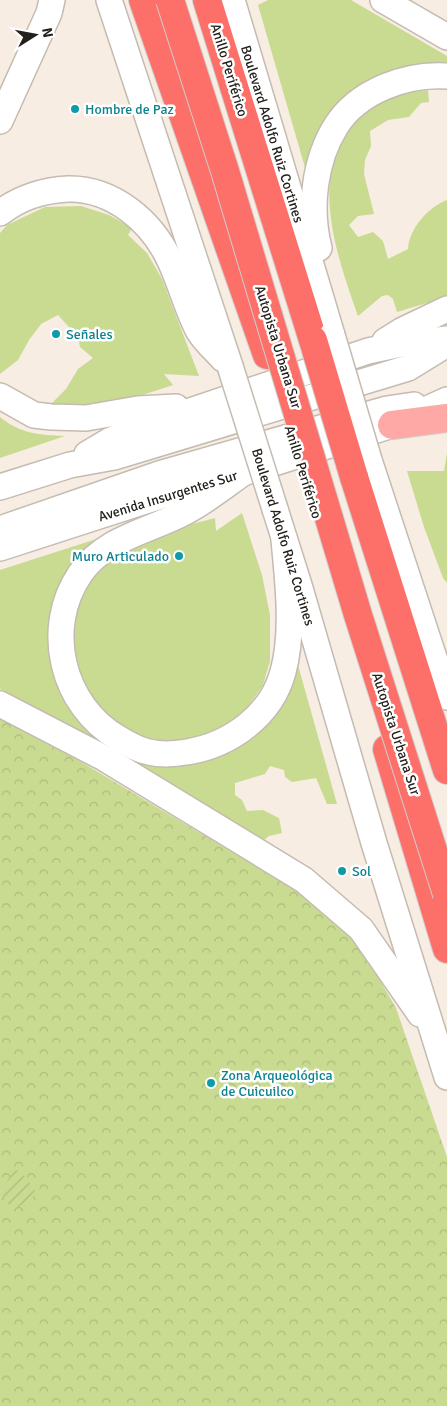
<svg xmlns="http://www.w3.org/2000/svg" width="447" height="1406" viewBox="0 0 447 1406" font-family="Signika,sans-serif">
  <defs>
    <pattern id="park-crowns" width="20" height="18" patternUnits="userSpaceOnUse" patternTransform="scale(1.25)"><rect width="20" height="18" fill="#c9db91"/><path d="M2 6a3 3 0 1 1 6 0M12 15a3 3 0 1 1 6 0" fill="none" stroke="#acbc7c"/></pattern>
    <pattern id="garden-furrows" width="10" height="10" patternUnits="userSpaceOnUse" patternTransform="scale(1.25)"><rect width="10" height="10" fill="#c9db91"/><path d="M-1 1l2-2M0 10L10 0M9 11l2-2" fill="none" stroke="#acbc7c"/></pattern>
  </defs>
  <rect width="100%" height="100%" fill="#f7ede3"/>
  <g fill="#c9db91">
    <path d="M 268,0 L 351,0 L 447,56 L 447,68 L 332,114 L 315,137 L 306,171 L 258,5 Z"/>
    <path d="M 428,90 L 429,102 L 421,103 L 409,117 L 388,120 L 370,131 L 371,146 L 365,160 L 364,174 L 374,214 L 358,216 L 349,225 L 358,237 L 373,232 L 383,241 L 388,259 L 408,249 C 409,229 428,207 447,200 L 447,297 L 397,312 L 393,299 L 388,295 L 382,296 L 358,316 C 338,259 307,175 354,124 C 375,101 398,93 428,90 Z"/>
    <path d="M 81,206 L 109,215 L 132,228 L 128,235 L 147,253 L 162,279 L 199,376 L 164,374 L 173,385 L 118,403 L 44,411 L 66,389 L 78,369 L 93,358 L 80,347 L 78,337 L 58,315 L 41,324 L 29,340 L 18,360 L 0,374 L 0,233 L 7,225 L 45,207 Z"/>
    <path d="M 0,417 C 21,434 39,435 65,436 L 0,458 Z"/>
    <path d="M 447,453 L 447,583 L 443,578 L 424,527 L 407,471 L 444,471 Z"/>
    <path d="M 242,513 L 262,575 L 270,615 L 270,661 L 263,685 L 242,716 L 211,735 L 173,743 L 145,737 L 120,726 L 93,701 L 77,672 L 70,647 L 73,608 L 85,581 L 107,556 L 161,532 L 215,518 L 216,531 Z"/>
    <path d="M 115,533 L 58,592 L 50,612 L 48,636 L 52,663 L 59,688 L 69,708 L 82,726 L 100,741 L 122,754 L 201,760 L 296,658 L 337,804 L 327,804 L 316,778 L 292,782 L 285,777 L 284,770 L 270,766 L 265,774 L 235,783 L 235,795 L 242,800 L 247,811 L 263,810 L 279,818 L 282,833 L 269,836 L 262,842 L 108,754 L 0,689 L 0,570 Z"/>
  </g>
  <path fill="url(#park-crowns)" d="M 0,716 L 68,754 L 317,903 L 356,939 L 396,1008 L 447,1157 L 447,1406 L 0,1406 Z"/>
  <path fill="url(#garden-furrows)" d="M 18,1170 L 27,1179 L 35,1190 L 32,1201 L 15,1208 L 8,1204 L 3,1195 L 7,1181 L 14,1171 Z"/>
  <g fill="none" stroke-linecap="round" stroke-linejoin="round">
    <g stroke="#c4bbb1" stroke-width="28">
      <g id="secondary">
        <path d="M 109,0 L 230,366"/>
        <path d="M 232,0 L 332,335"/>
        <path d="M 383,0 L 447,37"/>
        <path d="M 0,121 L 49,13 L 52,0"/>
        <path d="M 0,213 C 19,198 44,190 68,189 C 113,188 153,222 171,263 C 181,285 187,309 198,330 C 204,341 215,350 223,359"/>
        <path d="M 319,248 C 309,209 314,161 336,126 C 358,91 407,73 447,76"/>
        <path d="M 385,341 L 401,331 L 447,309"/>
        <path d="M 0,396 L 34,415 L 51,417 L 86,418 L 138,409 L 176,407"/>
        <path d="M 87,454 L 109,441 L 134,430 L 368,351 L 401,344 L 447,339"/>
        <path d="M 369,460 L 447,697"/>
        <path d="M 243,473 C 225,486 206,501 187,511 C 151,531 105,537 80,574 C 43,629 62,705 118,738 C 128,744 138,750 149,752 C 161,755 175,754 187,752 C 230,745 271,716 283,672 C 294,632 288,582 284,540"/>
        <path d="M 0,487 L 70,465 L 114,457 L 408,368 L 447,344"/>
        <path d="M 275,509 L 299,585 L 374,843 L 447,1077"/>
        <path d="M 0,529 L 159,474 L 387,409 L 414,405"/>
        <path d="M 0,548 L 164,495 L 243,473 L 392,425 L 447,400"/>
        <path d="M 0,704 L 104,758 L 304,880 L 361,929 L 420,1014"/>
      </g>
    </g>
    <g stroke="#cfcecd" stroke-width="30">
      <path id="primary" d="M 392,425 L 447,418"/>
    </g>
    <g stroke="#cfcecd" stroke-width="30">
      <g id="motorway">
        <path d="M 143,0 L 267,355"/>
        <path d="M 207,0 L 313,340"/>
        <path d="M 354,477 L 447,770"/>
        <path d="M 387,749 L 447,949"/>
      </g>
    </g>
    <use href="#secondary" stroke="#fff" stroke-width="25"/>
    <use href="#primary" stroke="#fea9a5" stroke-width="28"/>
    <use href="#motorway" stroke="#fd6f69" stroke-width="28"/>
    <g stroke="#c4bbb1" stroke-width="28" stroke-linecap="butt">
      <g id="secondary-bridge">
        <path d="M 332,335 L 369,460"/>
        <path d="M 230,366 L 275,509"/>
      </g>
    </g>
    <g stroke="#cfcecd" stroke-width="30" stroke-linecap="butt">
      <g id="motorway-bridge">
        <path d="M 170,0 L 225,171 L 358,615 L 447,894"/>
        <path d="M 313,340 L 354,477"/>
      </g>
    </g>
    <use href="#secondary-bridge" stroke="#fff" stroke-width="25"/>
    <use href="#motorway-bridge" stroke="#fd6f69" stroke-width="28"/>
  </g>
  <g fill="#0f9aa8" stroke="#fff" stroke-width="2">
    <circle cx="75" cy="109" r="5"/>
    <circle cx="56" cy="334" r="5"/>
    <circle cx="179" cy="556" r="5"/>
    <circle cx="342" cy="871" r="5"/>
    <circle cx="211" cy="1083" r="5"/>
  </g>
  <g text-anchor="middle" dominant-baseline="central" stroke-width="5" stroke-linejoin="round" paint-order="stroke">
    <g font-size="14" fill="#23201c" stroke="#fff">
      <text transform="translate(229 70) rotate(73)">Anillo Periférico</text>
      <text transform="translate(272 134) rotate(73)">Boulevard Adolfo Ruiz Cortines</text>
      <text transform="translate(278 347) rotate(73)">Autopista Urbana Sur</text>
      <text transform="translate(303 472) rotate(73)">Anillo Periférico</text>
      <text transform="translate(168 496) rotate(-17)">Avenida Insurgentes Sur</text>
      <text transform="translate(283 537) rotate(73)">Boulevard Adolfo Ruiz Cortines</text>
      <text transform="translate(396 734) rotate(72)">Autopista Urbana Sur</text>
    </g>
    <g font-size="14" fill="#0d838f" stroke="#fff" text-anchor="start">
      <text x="85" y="109">Hombre de Paz</text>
      <text x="66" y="334">Señales</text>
      <text x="169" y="556" text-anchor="end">Muro Articulado</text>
      <text x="352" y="871">Sol</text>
      <text x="221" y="1075">Zona Arqueológica<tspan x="221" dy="16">de Cuicuilco</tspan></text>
    </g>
  </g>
  <g transform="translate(35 35) rotate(79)" stroke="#ffffff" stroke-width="4" paint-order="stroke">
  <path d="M0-4L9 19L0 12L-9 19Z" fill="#23201c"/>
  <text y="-8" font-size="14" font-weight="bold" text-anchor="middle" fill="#23201c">N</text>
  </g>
</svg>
